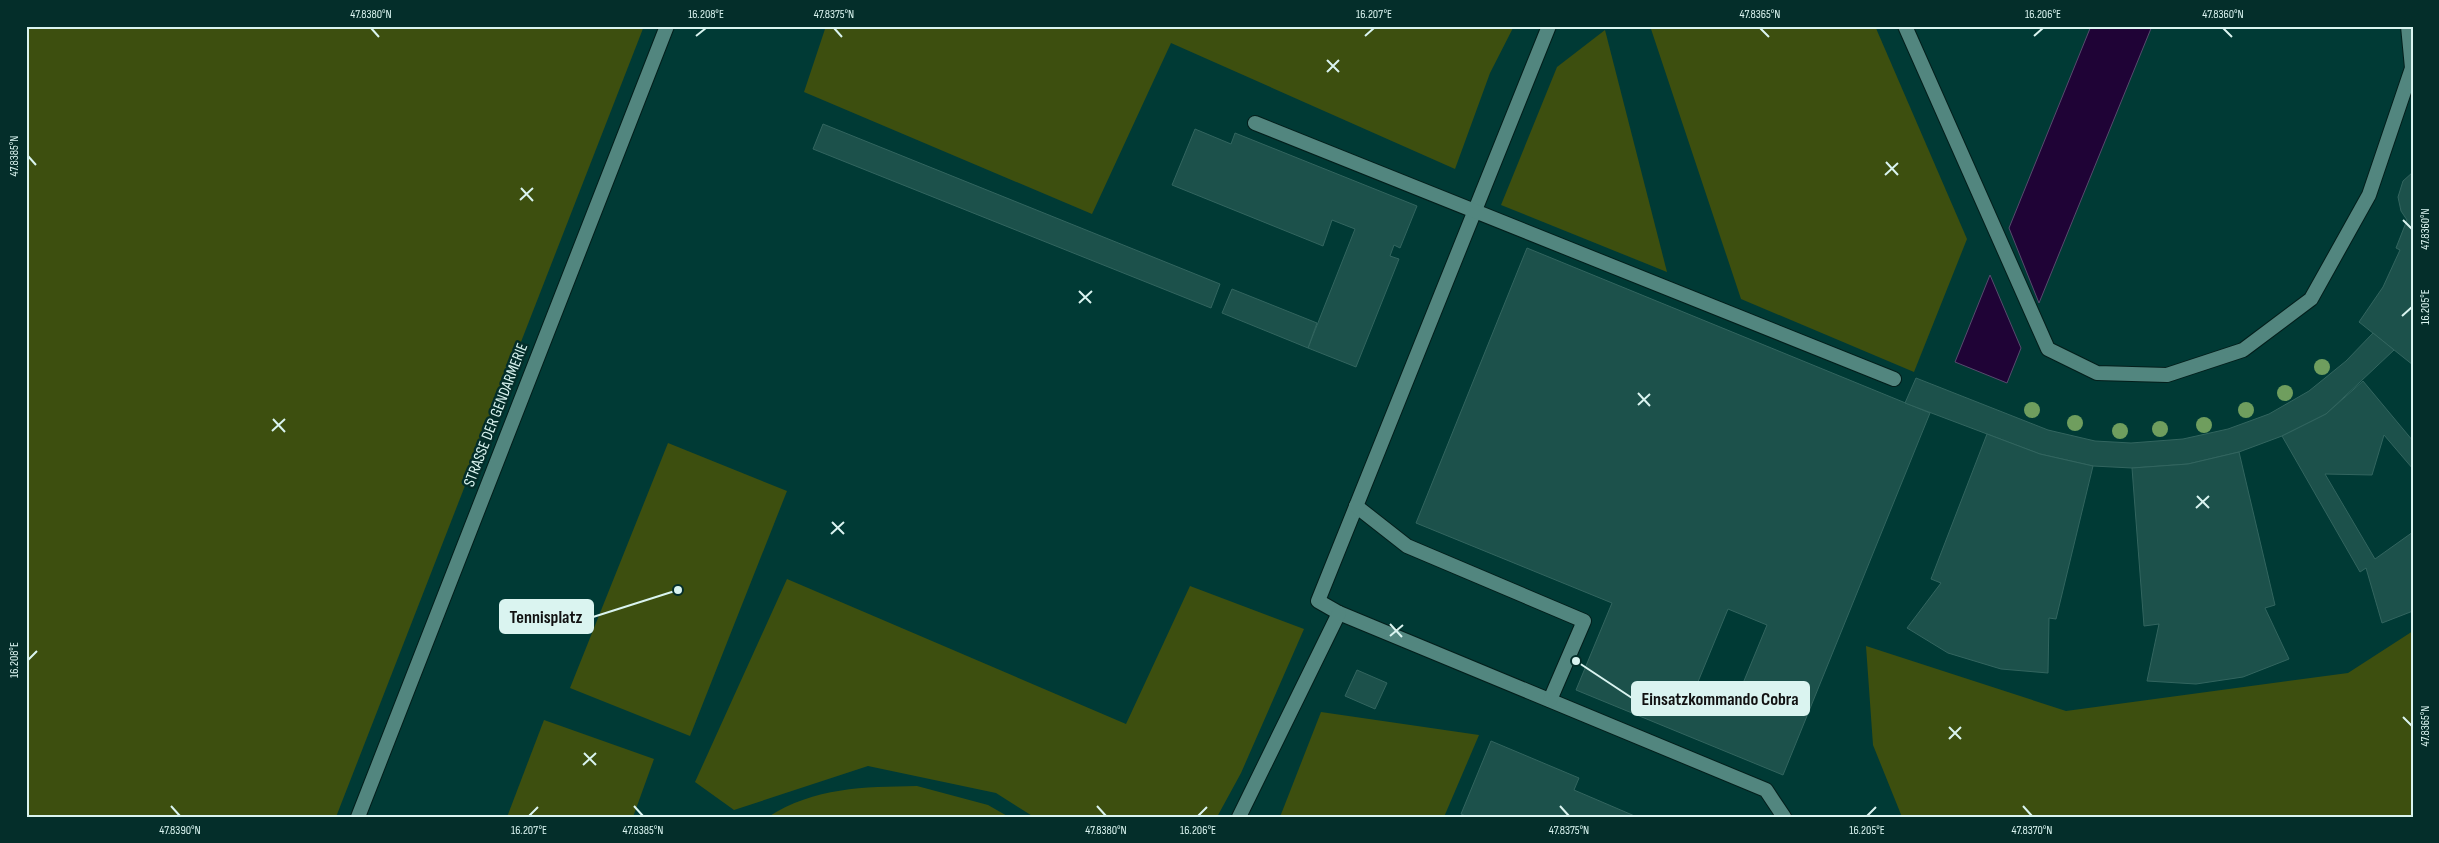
<svg xmlns="http://www.w3.org/2000/svg" width="2439" height="843" viewBox="0 0 2439 843" font-family="'Sofia Sans Condensed',sans-serif">
  <rect width="100%" height="100%" fill="#003a35"/>
  <g fill="#3d4f0f">
    <path d="M 26,26 L 644,26 L 336,817 L 26,817 Z"/>
    <path d="M 826,26 L 1514,26 L 1490,73 L 1455,169 L 1171,43 L 1092,214 L 804,92 Z"/>
    <path d="M 1650,26 L 1875,26 L 1967,239 L 1914,372 L 1741,299 Z"/>
    <path d="M 1605,30 L 1667,272 L 1501,205 L 1557,67 Z"/>
    <path d="M 668,443 L 787,491 L 690,736 L 570,688 Z"/>
    <path d="M 787,579 L 1126,724 L 1190,586 L 1304,629 L 1241,773 L 1217,817 L 1034,817 L 996,793 L 868,766 L 734,810 L 695,782 Z"/>
    <path d="M 2413,631 L 2413,817 L 1902,817 L 1873,745 L 1866,646 L 2066,711 L 2348,673 Z"/>
    <path d="M 1321,712 L 1479,735 L 1444,817 L 1280,817 Z"/>
    <path d="M 544,720 L 654,759 L 633,817 L 507,817 Z"/>
    <path d="M 917,786 L 988,805 L 1009,817 L 768,817 C 815,787 863,787 917,786 Z"/>
  </g>
  <g fill="#1f0336" stroke="#574b6e">
    <path d="M 2091,26 L 2152,26 L 2039,303 L 2009,228 Z"/>
    <path d="M 1990,275 L 2021,348 L 2007,383 L 1955,362 Z"/>
  </g>
  <g fill="#1c514b" stroke="#32655f" fill-rule="evenodd">
    <path d="M 823,124 L 1220,284 L 1211,308 L 813,149 Z"/>
    <path d="M 1195,129 L 1231,144 L 1235,133 L 1417,206 L 1400,248 L 1394,245 L 1390,256 L 1399,259 L 1356,367 L 1308,348 L 1355,229 L 1332,220 L 1323,246 L 1172,185 Z"/>
    <path d="M 2413,172 L 2413,365 L 2359,322 L 2383,287 L 2400,250 L 2396,248 L 2407,220 L 2401,211 L 2398,197 L 2403,181 Z"/>
    <path d="M 1527,248 L 1930,413 L 1783,775 L 1576,690 L 1612,603 L 1416,523 ZM 1728,609 L 1767,625 L 1734,705 L 1695,689 Z"/>
    <path d="M 1232,289 L 1317,323 L 1308,348 L 1222,313 Z"/>
    <path d="M 2373,333 L 2394,350 L 2326,414 L 2282,436 L 2239,452 L 2188,464 L 2132,468 L 2093,466 L 2040,454 L 1905,403 L 1916,378 L 2048,430 L 2095,441 L 2131,443 L 2183,439 L 2228,429 L 2269,414 L 2309,391 L 2346,361 Z"/>
    <path d="M 2363,381 L 2413,441 L 2413,469 L 2384,435 L 2372,475 L 2325,474 L 2375,559 L 2413,532 L 2413,611 L 2382,623 L 2366,568 L 2360,572 L 2282,436 L 2326,414 Z"/>
    <path d="M 1987,434 L 2040,454 L 2093,466 L 2056,619 L 2049,618 L 2048,673 L 2001,669 L 1948,653 L 1907,628 L 1941,583 L 1931,579 Z"/>
    <path d="M 2239,452 L 2275,605 L 2265,608 L 2289,659 L 2243,677 L 2196,684 L 2147,681 L 2159,624 L 2144,626 L 2132,468 L 2188,464 Z"/>
    <path d="M 1357,670 L 1387,683 L 1375,709 L 1345,696 Z"/>
    <path d="M 1491,741 L 1579,778 L 1574,790 L 1637,817 L 1468,817 L 1461,814 Z"/>
  </g>
  <g fill="none" stroke-linecap="round" stroke-linejoin="round">
    <g stroke="#031e1b" stroke-width="16">
      <g id="service">
        <path d="M 1549,26 L 1318,601 L 1339,613 L 1766,790 L 1784,817"/>
        <path d="M 1905,26 L 2048,349 L 2097,373 L 2167,375 L 2243,350 L 2311,299 L 2369,195 L 2412,68 L 2408,26"/>
        <path d="M 1255,123 L 1894,379"/>
        <path d="M 1356,506 L 1407,546 L 1584,621 L 1550,700"/>
        <path d="M 1239,817 L 1339,613"/>
      </g>
    </g>
    <g stroke="#031e1b" stroke-width="16">
      <path id="minor" d="M 358,817 L 667,26"/>
    </g>
    <use href="#service" stroke="#52867f" stroke-width="14"/>
    <use href="#minor" stroke="#52867f" stroke-width="14"/>
  </g>
  <g fill="#6f9e5e">
    <circle cx="2322" cy="367" r="8"/>
    <circle cx="2285" cy="393" r="8"/>
    <circle cx="2032" cy="410" r="8"/>
    <circle cx="2246" cy="410" r="8"/>
    <circle cx="2075" cy="423" r="8"/>
    <circle cx="2204" cy="425" r="8"/>
    <circle cx="2160" cy="429" r="8"/>
    <circle cx="2120" cy="431" r="8"/>
  </g>
  <path fill="none" stroke="#daf4f0" stroke-width="2" d="M 371,28 L 379,37M 834,28 L 842,37M 1760,28 L 1769,37M 2223,28 L 2232,37M 696,36 L 706,28M 1365,36 L 1374,28M 2034,36 L 2043,28M 1327,60 L 1339,72M 1327,72 L 1339,60M 28,156 L 36,165M 1886,162 L 1898,175M 1885,175 L 1898,163M 521,188 L 533,201M 520,200 L 533,188M 2403,220 L 2412,229M 1079,291 L 1091,303M 1079,303 L 1092,291M 2402,316 L 2412,307M 1638,393 L 1650,406M 1638,405 L 1650,394M 273,419 L 285,432M 272,431 L 285,419M 2197,496 L 2209,508M 2196,508 L 2209,496M 832,522 L 844,534M 831,534 L 844,522M 1390,624 L 1402,637M 1390,636 L 1403,625M 28,660 L 37,651M 2403,717 L 2412,726M 1949,727 L 1961,739M 1949,739 L 1961,727M 584,753 L 596,765M 583,765 L 596,753M 171,806 L 180,816M 634,806 L 643,816M 1097,806 L 1106,816M 1560,806 L 1569,816M 2023,806 L 2032,816M 529,816 L 538,807M 1198,816 L 1207,807M 1867,816 L 1876,807"/>
  <g text-anchor="middle" dominant-baseline="central" stroke-width="5" stroke-linejoin="round" paint-order="stroke">
    <g font-size="16" fill="#daf4f0" stroke="#042e2a">
      <text transform="translate(496 415) rotate(-69)">STRASSE DER GENDARMERIE</text>
    </g>
  </g>
  <path fill="none" stroke="#daf4f0" stroke-width="2" d="M678 590L593 617M1576 661L1632 698"/>
  <g fill="#daf4f0" stroke="#042e2a" stroke-width="2">
    <circle cx="678" cy="590" r="5"/>
    <circle cx="1576" cy="661" r="5"/>
  </g>
  <g fill="#daf4f0" stroke="#daf4f0" stroke-width="2">
    <rect x="500" y="600" width="93" height="33" rx="5"/>
    <rect x="1632" y="682" width="177" height="33" rx="5"/>
  </g>
  <g font-size="18" text-anchor="middle" font-weight="bold" fill="#111">
    <text x="546" y="623">Tennisplatz</text>
    <text x="1720" y="705">Einsatzkommando Cobra</text>
  </g>
  <rect width="2439" height="843" fill="none" stroke="#042e2a" stroke-width="55"/>
  <rect x="28" y="28" width="2384" height="788" fill="none" stroke="#daf4f0" stroke-width="2"/>
  <g font-size="12" text-anchor="middle" fill="#daf4f0">
    <text x="371" y="18">47.8380°N</text>
    <text x="706" y="18">16.208°E</text>
    <text x="834" y="18">47.8375°N</text>
    <text x="1374" y="18">16.207°E</text>
    <text x="1760" y="18">47.8365°N</text>
    <text x="2043" y="18">16.206°E</text>
    <text x="2223" y="18">47.8360°N</text>
    <text transform="translate(14 156) rotate(-90)" y="4">47.8385°N</text>
    <text transform="translate(2425 229) rotate(-90)" y="4">47.8360°N</text>
    <text transform="translate(2425 307) rotate(-90)" y="4">16.205°E</text>
    <text transform="translate(14 660) rotate(-90)" y="4">16.208°E</text>
    <text transform="translate(2425 726) rotate(-90)" y="4">47.8365°N</text>
    <text x="180" y="834">47.8390°N</text>
    <text x="529" y="834">16.207°E</text>
    <text x="643" y="834">47.8385°N</text>
    <text x="1106" y="834">47.8380°N</text>
    <text x="1198" y="834">16.206°E</text>
    <text x="1569" y="834">47.8375°N</text>
    <text x="1867" y="834">16.205°E</text>
    <text x="2032" y="834">47.8370°N</text>
  </g>
</svg>
